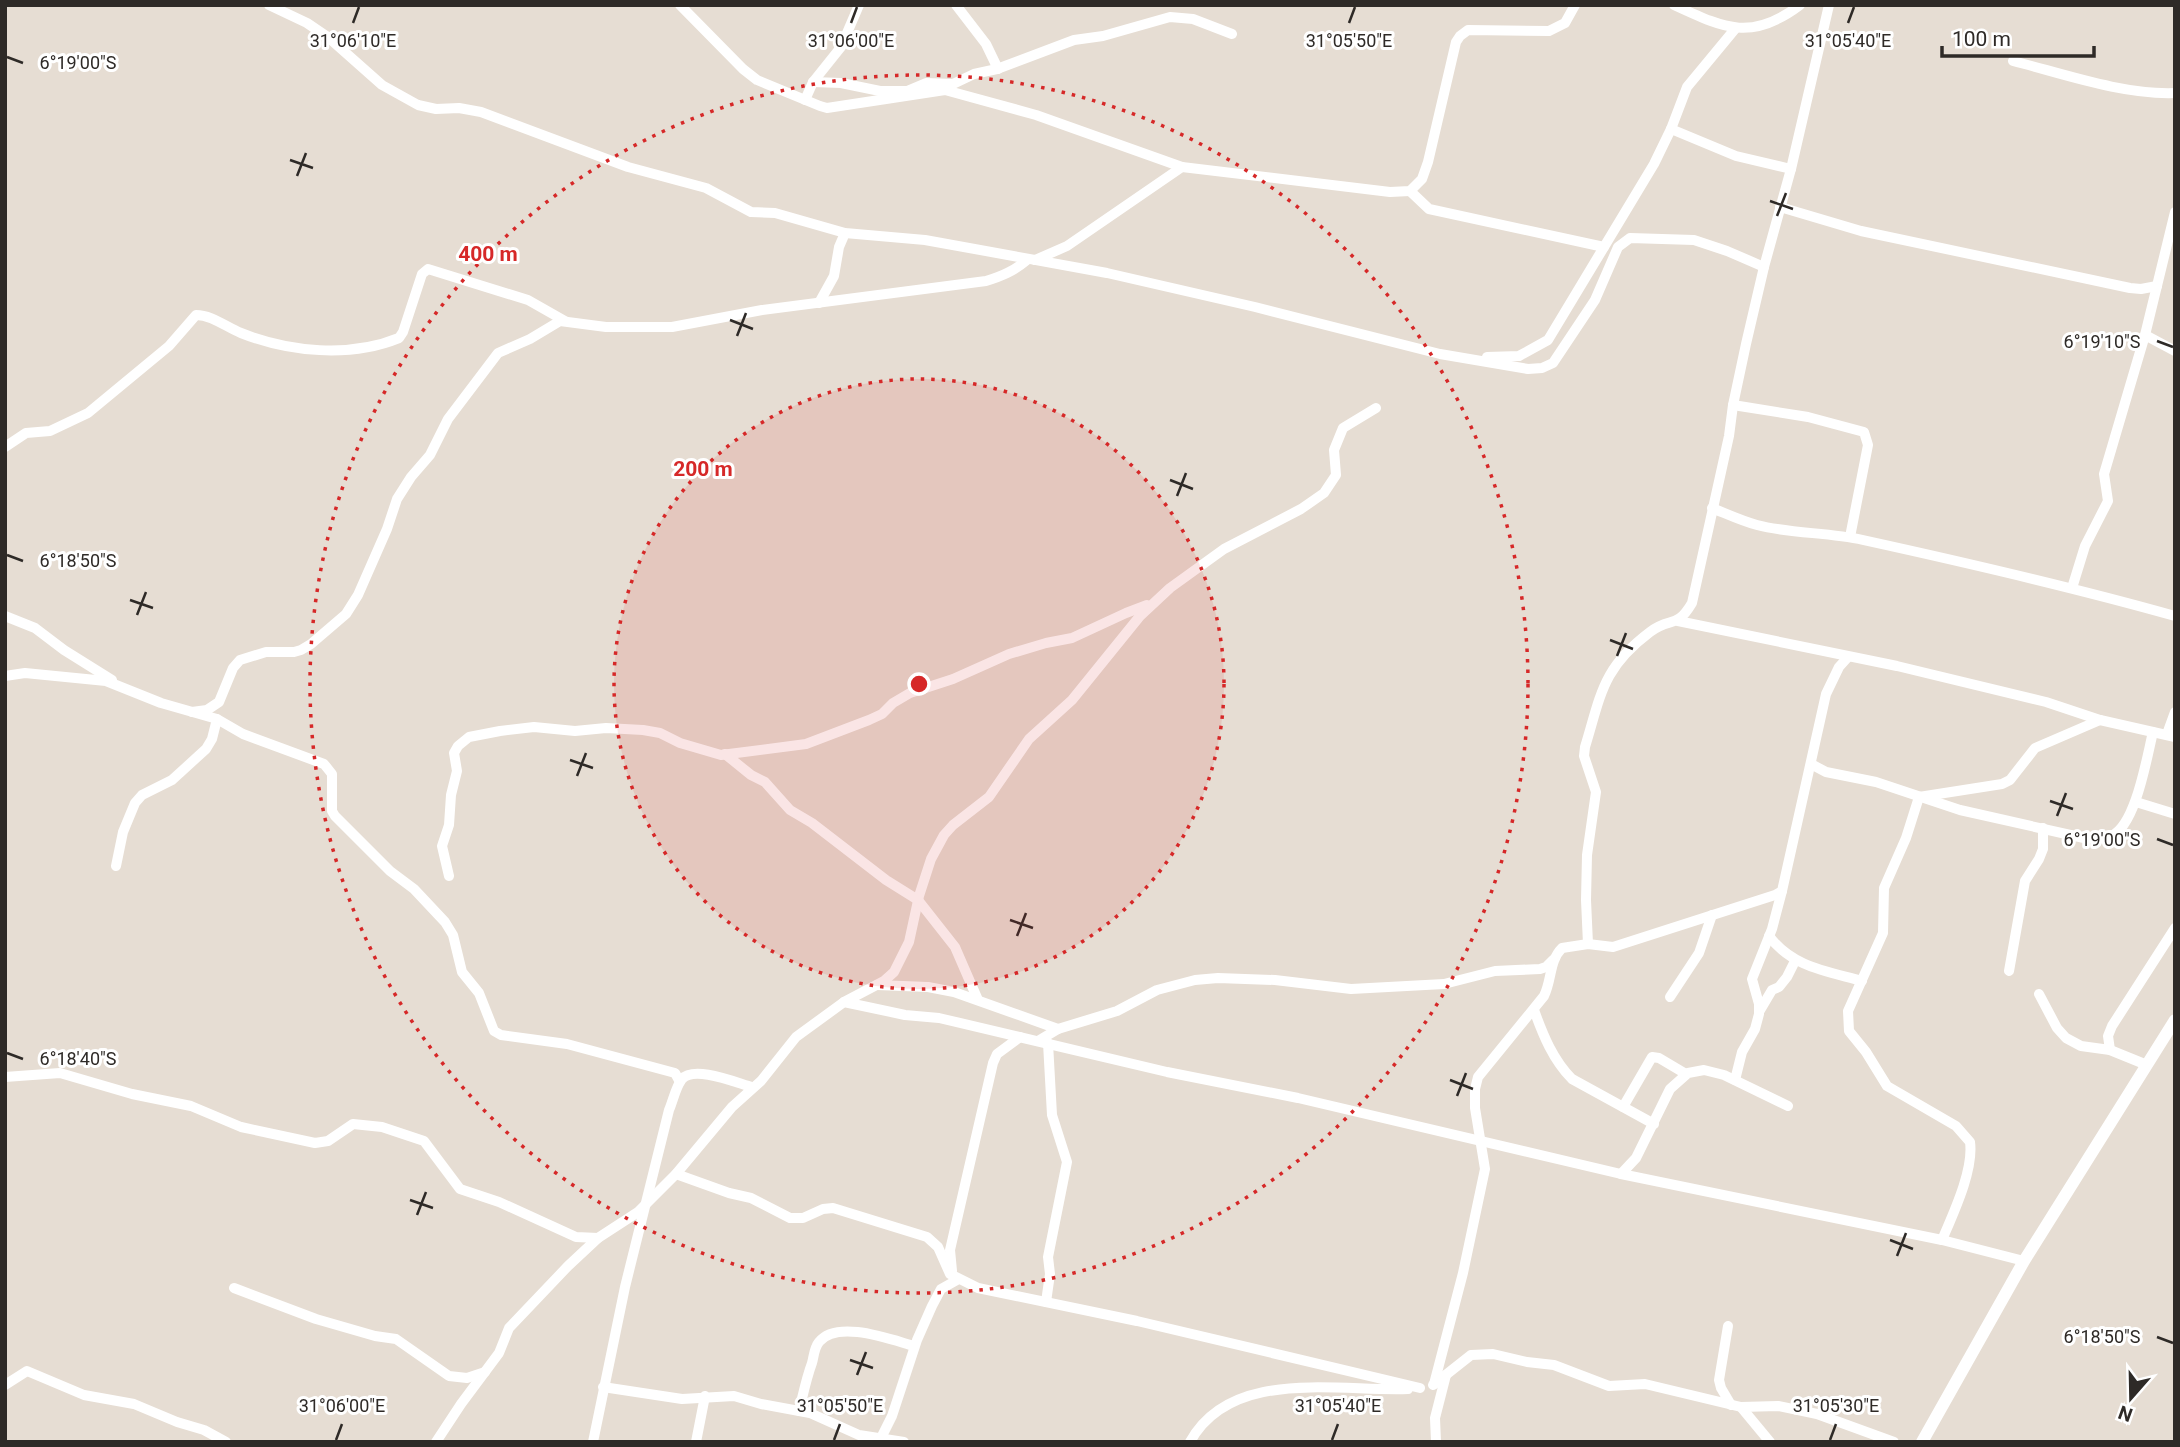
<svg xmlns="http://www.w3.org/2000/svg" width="2180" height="1447" viewBox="0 0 2180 1447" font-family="Roboto,sans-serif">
  <rect width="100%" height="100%" fill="#e6ddd3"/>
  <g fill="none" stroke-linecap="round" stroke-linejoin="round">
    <g stroke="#fff" stroke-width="10">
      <path d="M 269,5 L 307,23 L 329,38 L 382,85 L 418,105 L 436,109 L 459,108 L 481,112 L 628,167 L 706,188 L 751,212 L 775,213 L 845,233 L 925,240 L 1107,273 L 1255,307 L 1440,354 L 1528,369 L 1542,368 L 1553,363 L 1595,300 L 1618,247 L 1630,238 L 1694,240 L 1727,251 L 1764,267"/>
      <path d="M 680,5 L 743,69 L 757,80 L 820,106 L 827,108 L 945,90 L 1036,115 L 1182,167"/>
      <path d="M 956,5 L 986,44 L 998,69"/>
      <path d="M 1674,5 C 1724,28 1751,42 1800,5"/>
      <path d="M 2013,61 C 2064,74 2123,95 2175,93"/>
      <path d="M 813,82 L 841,83 L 880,91 L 907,91 L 926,83 L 953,84 L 974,74 L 997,69 L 1074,40 L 1103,36 L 1170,17 L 1193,19 L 1232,34"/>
      <path d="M 805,100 L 813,82 L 841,47 L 859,5"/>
      <path d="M 1671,129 L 1736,156 L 1791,169"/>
      <path d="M 1410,191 L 1429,209 L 1604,247"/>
      <path d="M 1780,207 L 1861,231 L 2130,288 L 2141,289 L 2157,286"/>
      <path d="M 1035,260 L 1067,246 L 1182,167 L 1390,192 L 1410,191 L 1422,179 L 1428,162 L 1456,42 L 1460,36 L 1468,30 L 1549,31 L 1565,23 L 1575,5"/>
      <path d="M 819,303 L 834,276 L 839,247 L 845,233"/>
      <path d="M 2145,335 L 2175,351"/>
      <path d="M 1487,357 L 1519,356 L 1548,340 L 1654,164 L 1671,129 L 1687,87 L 1735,29"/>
      <path d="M 1733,405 L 1808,417 L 1864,432 L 1868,445 L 1850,537"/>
      <path d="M 5,447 L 26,433 L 50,431 L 88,413 L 169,346 L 196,315 C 212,315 226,327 241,333 C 289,352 350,358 399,338 L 403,332 L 422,274 L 428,269 L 528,300 L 565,321"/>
      <path d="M 1712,508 C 1727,514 1742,521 1757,525 C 1792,534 1828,532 1863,540 C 1968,563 2072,587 2175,616"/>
      <path d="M 2072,588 L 2085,546 L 2108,501 L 2104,474 L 2145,335 L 2175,212"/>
      <path d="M 5,616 L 35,628 L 64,650 L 112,680"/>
      <path d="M 1678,621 L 1897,666 L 2046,702 L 2100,720 L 2175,737"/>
      <path d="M 5,676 L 25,673 L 106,681 L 161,703 L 217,719 L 243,734 L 324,764 L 332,774 L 332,811 L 335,816 L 390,871 L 414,889 L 445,922 L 453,935 L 462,972 L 479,993 L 494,1031 L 501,1035 L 567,1044 L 675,1073 L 680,1082"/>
      <path d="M 192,712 L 207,710 L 219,702 L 233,668 L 240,660 L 266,652 L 294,652 L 301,650 L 311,644 L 346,614 L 358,595 L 387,529 L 397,499 L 411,477 L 430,455 L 448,419 L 498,353 L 530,339 L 560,321 L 606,327 L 672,327 L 762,310 L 986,281 C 1002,276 1014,271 1027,260"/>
      <path d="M 2167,734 L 2175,712"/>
      <path d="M 725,754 L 751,775 L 765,782 L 790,810 L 812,823 L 886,880 L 918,900 L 955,947 L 978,1000"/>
      <path d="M 1811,764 L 1826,772 L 1876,782 L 1960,810 L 2084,838 C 2093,838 2103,840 2111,836 C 2136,826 2147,756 2153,732"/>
      <path d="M 2136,802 L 2175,814"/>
      <path d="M 116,866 L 123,832 L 135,803 L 142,795 L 172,780 L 206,749 L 212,739 L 217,719"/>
      <path d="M 449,876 L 442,846 L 449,825 L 451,795 L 457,771 L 454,753 L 458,746 L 469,737 L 500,731 L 534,727 L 575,731 L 606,728 L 643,730 L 660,733 L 680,743 L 721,755 L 806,744 L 869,720 L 882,714 L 893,703 L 910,693 L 953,679 L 1009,654 L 1046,643 L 1072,638 L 1126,613 L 1147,605"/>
      <path d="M 1769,936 C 1792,967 1826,971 1862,981"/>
      <path d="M 1588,944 L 1586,900 L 1587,855 L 1596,792 L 1584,756 L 1585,747 C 1601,695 1602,668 1650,632 C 1671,616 1676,630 1692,603 L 1729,436 L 1733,405 L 1746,344 L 1764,267 L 1791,169 L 1829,5"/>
      <path d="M 2009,971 L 2025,881 L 2039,859 L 2043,849 L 2043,828"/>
      <path d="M 877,985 L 928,987 L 954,992 L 1058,1029"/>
      <path d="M 2039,994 L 2057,1028 L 2066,1038 L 2081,1046 L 2110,1050 L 2147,1065"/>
      <path d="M 1670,997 L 1699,953 L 1712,915"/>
      <path d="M 844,1002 L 905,1015 L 939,1018 L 1167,1072 L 1298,1098 L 1621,1174 L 1942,1240 L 2024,1261"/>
      <path d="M 1534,1010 C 1543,1035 1553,1060 1572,1079 L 1654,1124"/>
      <path d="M 1759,1012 L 1772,990 L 1779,987 L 1787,977 L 1795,961"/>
      <path d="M 1038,1041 L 1058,1029 L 1117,1011 L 1157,990 L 1195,980 L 1218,978 L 1275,980 L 1351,989 L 1444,984 L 1495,971 L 1540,969 L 1546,967 L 1553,960"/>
      <path d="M 2110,1050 L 2108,1036 L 2112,1026 L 2175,928"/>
      <path d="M 5,1077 L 60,1073 L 132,1094 L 191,1106 L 241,1127 L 315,1143 L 328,1141 L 353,1124 L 382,1127 L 424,1141 L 460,1189 L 499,1202 L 576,1237 L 598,1238"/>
      <path d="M 1735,1080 L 1742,1052 L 1755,1029 L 1759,1014 L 1759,1004 L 1752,979 L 1772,929 L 1782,891"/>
      <path d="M 1623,1107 L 1652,1057 L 1659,1058 L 1686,1074"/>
      <path d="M 676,1174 L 729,1193 L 751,1198 L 790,1218 L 803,1218 L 823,1209 L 833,1208 L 927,1237 L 938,1247 L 950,1274 L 978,1288 L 1137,1321 L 1420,1388"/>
      <path d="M 1621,1174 L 1636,1158 L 1670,1089 L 1688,1073 L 1704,1070 L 1724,1075 L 1788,1106"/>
      <path d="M 1942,1240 C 1953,1214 1974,1170 1970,1142 L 1956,1126 L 1887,1086 L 1866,1052 L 1849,1031 L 1848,1011 L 1883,933 L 1884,888 L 1906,838 L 1919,797 L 2002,784 L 2010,780 L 2035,748 L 2100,720"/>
      <path d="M 952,1271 L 950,1250 L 993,1063 L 997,1054 L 1020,1037"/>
      <path d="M 234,1288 L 316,1319 L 375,1336 L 396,1339 L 449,1376 L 467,1378 L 485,1372"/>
      <path d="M 1046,1302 L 1050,1274 L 1048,1257 L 1067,1162 L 1052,1115 L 1048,1043"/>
      <path d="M 1728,1326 L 1719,1380 L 1721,1388 L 1731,1405"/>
      <path d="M 1434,1384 L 1463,1273 L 1485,1169 L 1475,1108 L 1475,1089 L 1478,1077 L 1544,996 C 1552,980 1549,961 1562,948 L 1588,944 L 1613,947 L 1775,895 L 1782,891 L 1826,694 L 1839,667 L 1848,657"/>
      <path d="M 5,1385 L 27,1371 L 84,1395 L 134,1404 L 177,1422 L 204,1430 L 226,1442"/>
      <path d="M 1433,1385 L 1471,1355 L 1493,1354 L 1527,1362 L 1554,1365 L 1609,1386 L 1645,1384 L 1741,1407 L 1778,1406 L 1817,1414 L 1894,1442"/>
      <path d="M 603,1387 L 682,1399 L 734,1396 L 761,1404 L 810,1413 L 859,1435 L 904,1442"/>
      <path d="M 1741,1407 L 1770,1442"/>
      <path d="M 799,1411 C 803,1395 806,1379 812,1363 C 814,1356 814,1348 819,1342 C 837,1319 892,1340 914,1346"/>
      <path d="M 881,1438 L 892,1416 L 917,1340 L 932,1306 L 941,1289 L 957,1280"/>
      <path d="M 436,1442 L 461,1404 L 499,1353 L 509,1328 L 568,1266 L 598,1238 L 638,1212 L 676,1174 L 732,1107 L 761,1081 L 796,1037 L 844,1002 L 884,981 L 894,972 L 909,942 L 919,896 L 931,859 L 944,835 L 953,825 L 989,797 L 1029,739 L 1072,700 L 1140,616 L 1170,588 L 1224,549 L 1301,509 L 1324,493 L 1336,475 L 1334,450 L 1343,428 L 1376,408"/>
      <path d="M 593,1442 L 625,1287 L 669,1110 C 673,1101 676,1086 682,1079 C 694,1065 737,1083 752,1087"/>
      <path d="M 696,1442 L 705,1396"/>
      <path d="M 1190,1442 C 1231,1367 1339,1392 1408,1389"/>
      <path d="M 1436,1442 L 1435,1418 L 1446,1375"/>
    </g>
    <path stroke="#fff" stroke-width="12" d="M 1922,1442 L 2024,1261 L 2175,1020"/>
  </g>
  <path fill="none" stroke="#2e2a27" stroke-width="2.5" d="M 353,23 L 359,7M 851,23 L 857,7M 1349,23 L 1355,7M 1848,23 L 1854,7M 7,57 L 23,63M 290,160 L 313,168M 297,176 L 306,153M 1770,201 L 1793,209M 1777,216 L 1786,193M 730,320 L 753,329M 737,336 L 746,313M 2157,341 L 2173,347M 1170,480 L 1193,489M 1177,496 L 1186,473M 7,555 L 23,561M 130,600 L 153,608M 137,615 L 146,592M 1610,640 L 1633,649M 1617,656 L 1626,633M 570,760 L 593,768M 577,776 L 586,753M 2050,801 L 2073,809M 2057,816 L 2066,793M 2157,839 L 2173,845M 1010,920 L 1033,928M 1017,936 L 1026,913M 7,1053 L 23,1059M 1450,1080 L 1473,1089M 1457,1096 L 1466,1073M 410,1200 L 433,1208M 417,1215 L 426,1192M 1890,1240 L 1913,1249M 1897,1256 L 1906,1233M 2157,1337 L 2173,1343M 850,1360 L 873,1368M 857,1375 L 866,1352M 336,1440 L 342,1424M 834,1440 L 840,1424M 1332,1440 L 1338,1424M 1830,1440 L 1836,1424"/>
  <circle cx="919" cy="684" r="305" fill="#d62828" fill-opacity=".12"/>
  <g fill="none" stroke="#d62828" stroke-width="3.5" stroke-dasharray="3.5 7">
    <circle cx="919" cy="684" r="305"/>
    <circle cx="919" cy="684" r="609"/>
  </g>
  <g font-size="18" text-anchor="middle" fill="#2e2a27" stroke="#fff" stroke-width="6" stroke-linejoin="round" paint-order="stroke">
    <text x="353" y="47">31°06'10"E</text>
    <text x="851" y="47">31°06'00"E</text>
    <text x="1349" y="47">31°05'50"E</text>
    <text x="1848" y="47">31°05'40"E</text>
    <text x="78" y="69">6°19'00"S</text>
    <text x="2102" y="348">6°19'10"S</text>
    <text x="78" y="567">6°18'50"S</text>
    <text x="2102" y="846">6°19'00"S</text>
    <text x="78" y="1065">6°18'40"S</text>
    <text x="2102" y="1343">6°18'50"S</text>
    <text x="342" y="1412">31°06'00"E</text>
    <text x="840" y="1412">31°05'50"E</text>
    <text x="1338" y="1412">31°05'40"E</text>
    <text x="1836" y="1412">31°05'30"E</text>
  </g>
  <circle cx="919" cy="684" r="10" fill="#d62828" stroke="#fff" stroke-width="3.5"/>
  <g font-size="21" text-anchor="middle" font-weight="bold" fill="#d62828" stroke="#fff" stroke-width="6" stroke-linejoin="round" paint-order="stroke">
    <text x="488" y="261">400 m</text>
    <text x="703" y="476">200 m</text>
  </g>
  <rect width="2180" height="1447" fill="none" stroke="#2e2a27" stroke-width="14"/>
  <g transform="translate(2131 1398) rotate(200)" stroke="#ffffff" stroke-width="5" paint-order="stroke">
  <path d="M0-5L12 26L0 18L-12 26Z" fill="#2e2a27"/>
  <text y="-10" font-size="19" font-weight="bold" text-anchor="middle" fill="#2e2a27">N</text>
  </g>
  <path d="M1942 46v10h152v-10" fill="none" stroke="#2e2a27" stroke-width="3.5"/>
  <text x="1952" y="46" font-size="21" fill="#2e2a27" stroke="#ffffff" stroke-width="5" paint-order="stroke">100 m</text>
</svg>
